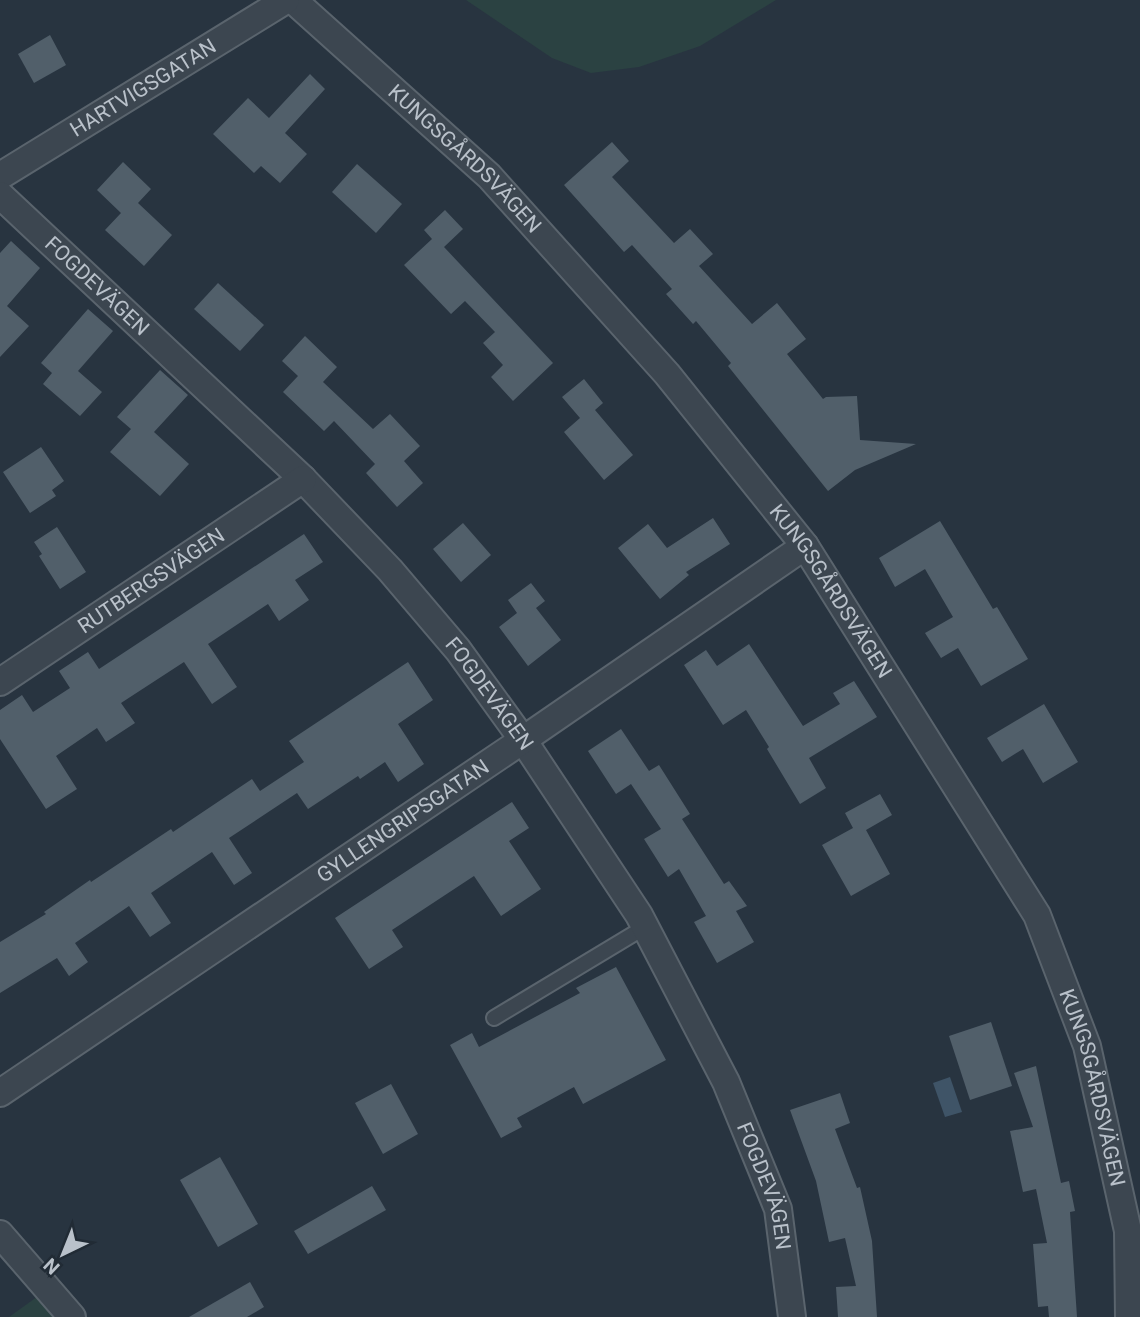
<svg xmlns="http://www.w3.org/2000/svg" width="1140" height="1317" viewBox="0 0 1140 1317" font-family="Roboto,sans-serif">
  <rect width="100%" height="100%" fill="#283440"/>
  <g fill="#2b4242">
    <path d="M 466,0 L 776,0 L 700,46 L 639,67 L 591,73 L 552,58 Z"/>
    <path d="M 48,1289 L 72,1317 L 9,1317 Z"/>
  </g>
  <path fill="#3f5467" d="M 950,1077 L 962,1112 L 945,1117 L 933,1083 Z"/>
  <g fill="#515f6a">
    <path d="M 50,35 L 66,65 L 34,83 L 18,54 Z"/>
    <path d="M 310,74 L 325,89 L 285,133 L 307,154 L 280,183 L 261,166 L 254,173 L 213,134 L 248,98 L 269,118 Z"/>
    <path d="M 612,142 L 629,161 L 612,177 L 674,243 L 690,229 L 713,254 L 699,266 L 752,324 L 777,303 L 806,339 L 787,354 L 823,399 L 826,397 L 857,396 L 860,440 L 916,444 L 855,470 L 828,491 L 728,366 L 731,363 L 696,321 L 693,324 L 666,294 L 672,289 L 632,245 L 624,252 L 564,185 Z"/>
    <path d="M 123,162 L 151,189 L 138,203 L 172,235 L 144,266 L 105,230 L 121,213 L 97,190 Z"/>
    <path d="M 357,164 L 402,204 L 376,233 L 332,192 Z"/>
    <path d="M 445,210 L 463,229 L 444,247 L 553,363 L 513,401 L 491,377 L 503,365 L 483,343 L 495,332 L 465,301 L 451,314 L 404,265 L 432,239 L 424,230 Z"/>
    <path d="M 11,241 L 40,268 L 7,306 L 29,326 L 0,357 L 0,253 Z"/>
    <path d="M 218,283 L 264,325 L 240,351 L 194,309 Z"/>
    <path d="M 88,309 L 113,331 L 78,371 L 102,392 L 80,416 L 43,384 L 52,373 L 41,363 Z"/>
    <path d="M 305,336 L 337,367 L 323,382 L 373,429 L 390,414 L 420,446 L 404,461 L 423,483 L 397,507 L 366,473 L 375,464 L 334,421 L 324,431 L 283,392 L 298,376 L 282,361 Z"/>
    <path d="M 160,370 L 188,395 L 154,432 L 189,464 L 160,496 L 110,452 L 131,429 L 117,417 Z"/>
    <path d="M 584,379 L 603,403 L 595,410 L 633,455 L 604,480 L 564,432 L 580,418 L 562,397 Z"/>
    <path d="M 41,447 L 64,481 L 52,490 L 56,496 L 30,513 L 3,472 Z"/>
    <path d="M 713,518 L 730,544 L 686,572 L 689,575 L 660,599 L 618,548 L 648,524 L 667,548 Z"/>
    <path d="M 940,521 L 993,609 L 997,607 L 1028,659 L 981,686 L 958,648 L 941,658 L 925,633 L 953,617 L 925,569 L 895,587 L 879,558 Z"/>
    <path d="M 463,523 L 491,555 L 461,582 L 433,549 Z"/>
    <path d="M 57,527 L 86,572 L 60,589 L 39,556 L 42,554 L 34,542 Z"/>
    <path d="M 304,534 L 323,562 L 295,580 L 309,600 L 279,621 L 268,604 L 208,644 L 237,687 L 212,704 L 184,662 L 121,703 L 135,723 L 106,742 L 97,728 L 56,756 L 77,789 L 46,809 L 0,739 L 0,710 L 22,695 L 33,712 L 70,688 L 59,671 L 88,652 L 99,669 Z"/>
    <path d="M 531,583 L 545,601 L 536,608 L 561,640 L 528,666 L 499,627 L 517,613 L 508,600 Z"/>
    <path d="M 749,644 L 803,726 L 840,704 L 833,693 L 854,681 L 877,717 L 809,758 L 826,788 L 800,804 L 767,749 L 769,747 L 746,710 L 723,725 L 684,665 L 706,650 L 717,666 Z"/>
    <path d="M 408,662 L 433,700 L 398,724 L 424,764 L 398,782 L 385,762 L 360,779 L 358,776 L 308,809 L 297,793 L 229,838 L 252,873 L 234,885 L 212,852 L 151,893 L 171,923 L 150,937 L 129,906 L 75,943 L 88,962 L 69,976 L 57,958 L 0,993 L 0,942 L 46,914 L 44,912 L 90,880 L 91,882 L 171,829 L 173,832 L 252,779 L 260,791 L 304,762 L 289,741 Z"/>
    <path d="M 1044,704 L 1078,762 L 1043,783 L 1023,749 L 1002,762 L 987,738 Z"/>
    <path d="M 621,729 L 649,771 L 659,765 L 690,814 L 682,819 L 724,884 L 729,881 L 747,906 L 736,911 L 754,942 L 717,963 L 694,922 L 706,916 L 679,869 L 668,877 L 644,839 L 661,829 L 631,784 L 616,794 L 588,751 Z"/>
    <path d="M 880,794 L 892,815 L 866,830 L 890,874 L 851,896 L 822,845 L 853,828 L 845,813 Z"/>
    <path d="M 512,802 L 529,828 L 509,841 L 541,889 L 501,916 L 474,876 L 392,930 L 403,947 L 369,969 L 335,918 Z"/>
    <path d="M 616,967 L 666,1060 L 583,1104 L 574,1087 L 517,1118 L 522,1127 L 501,1138 L 450,1045 L 472,1033 L 479,1047 L 580,993 L 576,988 Z"/>
    <path d="M 991,1022 L 1012,1086 L 970,1100 L 949,1036 Z"/>
    <path d="M 1036,1066 L 1061,1183 L 1069,1181 L 1075,1211 L 1070,1212 L 1077,1317 L 1049,1317 L 1048,1306 L 1038,1307 L 1033,1244 L 1047,1243 L 1036,1189 L 1023,1192 L 1010,1131 L 1033,1127 L 1014,1073 Z"/>
    <path d="M 391,1084 L 418,1134 L 383,1154 L 355,1103 Z"/>
    <path d="M 840,1093 L 850,1123 L 835,1129 L 857,1188 L 860,1187 L 872,1241 L 877,1317 L 838,1317 L 836,1287 L 856,1286 L 845,1238 L 829,1242 L 816,1181 L 790,1110 Z"/>
    <path d="M 220,1157 L 258,1224 L 218,1247 L 180,1180 Z"/>
    <path d="M 372,1186 L 386,1210 L 308,1254 L 294,1231 Z"/>
    <path d="M 250,1282 L 264,1307 L 247,1317 L 189,1317 Z"/>
  </g>
  <g fill="none" stroke-linecap="round" stroke-linejoin="round">
    <g stroke="#5a646d" stroke-width="18">
      <path id="service" d="M 494,1018 L 645,927"/>
    </g>
    <g stroke="#5a646d" stroke-width="30">
      <g id="minor">
        <path id="s1" d="M 293,0 L 489,176 L 667,374 L 805,546 L 1037,915 L 1087,1046 L 1128,1231 L 1129,1317"/>
        <path id="s2" d="M 0,176 L 286,0"/>
        <path id="s3" d="M 0,195 L 303,479 L 390,570 L 458,650 L 523,740 L 639,915 L 726,1082 L 778,1209 L 792,1317"/>
        <path id="s4" d="M 0,682 L 303,479"/>
        <path id="s5" d="M 0,1093 L 523,740 L 805,546"/>
        <path d="M 0,1234 L 72,1317"/>
      </g>
    </g>
    <use href="#service" stroke="#3c4650" stroke-width="14"/>
    <use href="#minor" stroke="#3c4650" stroke-width="26"/>
  </g>
  <g text-anchor="middle" dominant-baseline="central" stroke-width="5" stroke-linejoin="round" paint-order="stroke">
    <g font-size="21" fill="#b9c1ca" stroke="#212b35">
      <text stroke="none"><textPath href="#s2" startOffset="168">HARTVIGSGATAN</textPath></text>
      <text stroke="none"><textPath href="#s1" startOffset="234">KUNGSGÅRDSVÄGEN</textPath></text>
      <text stroke="none"><textPath href="#s3" startOffset="133">FOGDEVÄGEN</textPath></text>
      <text stroke="none"><textPath href="#s4" startOffset="182">RUTBERGSVÄGEN</textPath></text>
      <text stroke="none"><textPath href="#s1" startOffset="802">KUNGSGÅRDSVÄGEN</textPath></text>
      <text stroke="none"><textPath href="#s3" startOffset="700">FOGDEVÄGEN</textPath></text>
      <text stroke="none"><textPath href="#s5" startOffset="486">GYLLENGRIPSGATAN</textPath></text>
      <text stroke="none"><textPath href="#s1" startOffset="1368">KUNGSGÅRDSVÄGEN</textPath></text>
      <text stroke="none"><textPath href="#s3" startOffset="1267">FOGDEVÄGEN</textPath></text>
    </g>
  </g>
  <g transform="translate(63 1254) rotate(223)" stroke="#212b35" stroke-width="5" paint-order="stroke">
  <path d="M0-5L12 26L0 18L-12 26Z" fill="#b9c1ca"/>
  <text y="-10" font-size="19" font-weight="bold" text-anchor="middle" fill="#b9c1ca">N</text>
  </g>
</svg>
